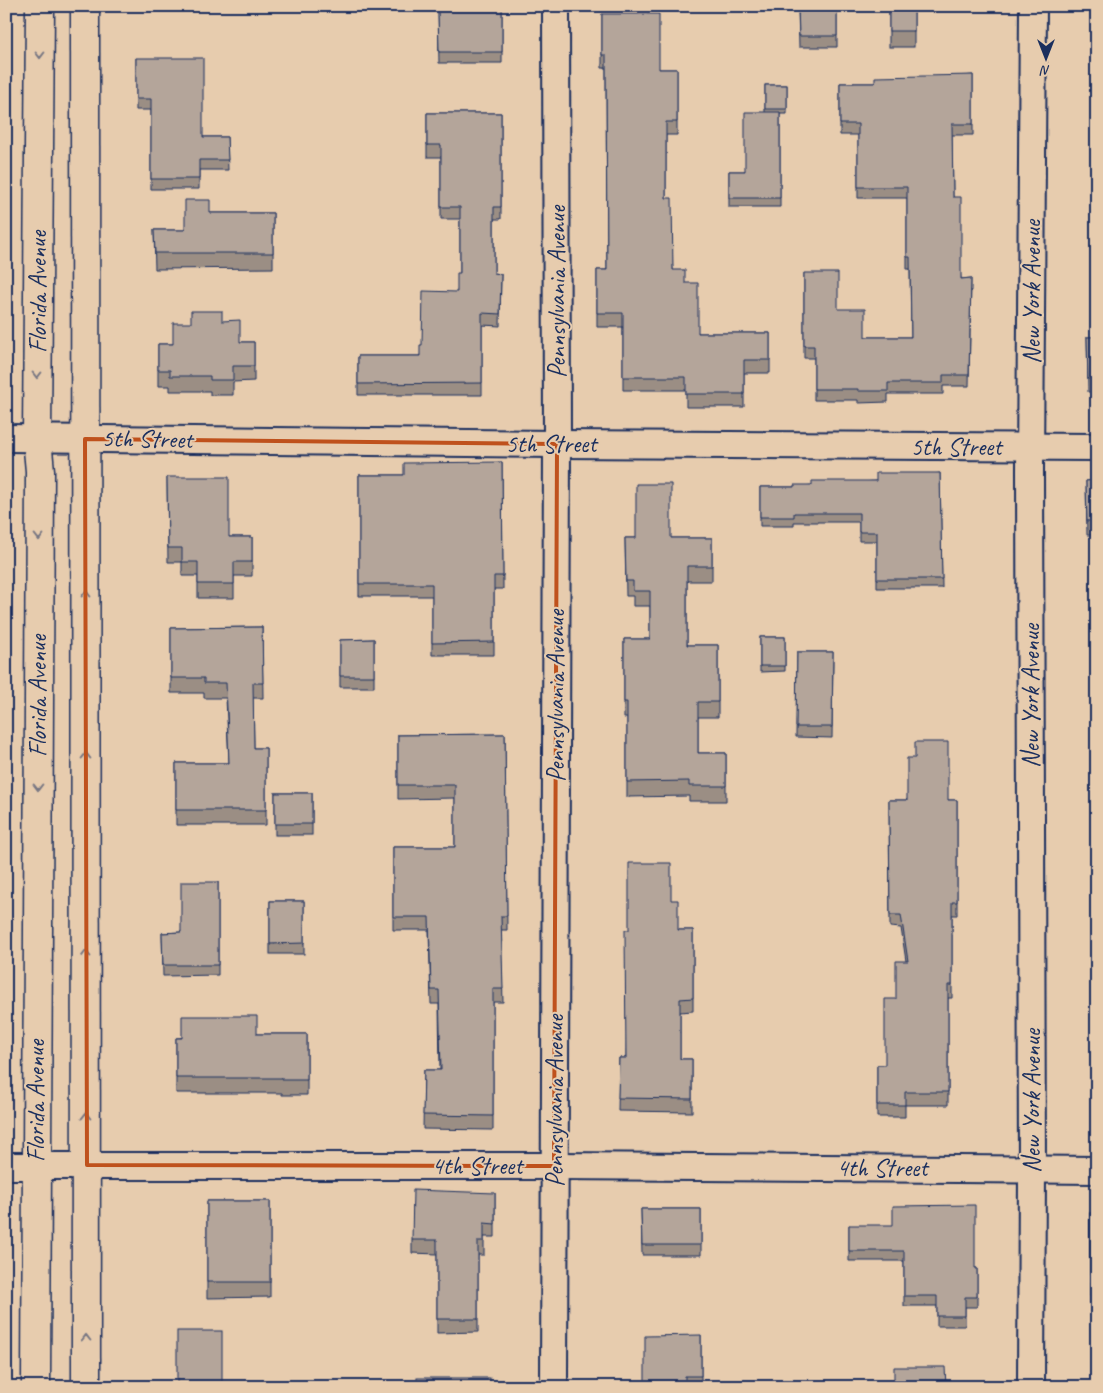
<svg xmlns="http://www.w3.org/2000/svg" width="1103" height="1393" viewBox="0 0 1103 1393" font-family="Caveat,sans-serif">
  <rect width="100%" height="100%" fill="#e7ccae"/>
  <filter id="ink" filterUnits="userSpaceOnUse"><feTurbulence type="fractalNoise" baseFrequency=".02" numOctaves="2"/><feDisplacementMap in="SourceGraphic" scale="10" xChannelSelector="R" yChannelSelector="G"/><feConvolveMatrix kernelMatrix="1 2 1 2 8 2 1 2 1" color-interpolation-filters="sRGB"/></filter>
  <g filter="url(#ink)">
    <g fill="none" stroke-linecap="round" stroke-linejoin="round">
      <g stroke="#1b2f5e" stroke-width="30">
        <g id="minor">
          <path d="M 6,438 L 557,444 L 1097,447"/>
          <path d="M 6,1166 L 554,1166 L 1097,1170"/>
          <path d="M 554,1387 L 557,444 L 556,6"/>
          <path d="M 1031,1387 L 1032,1170 L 1030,472 L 1033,6"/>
        </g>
      </g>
      <g stroke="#1b2f5e" stroke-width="31">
        <g id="secondary">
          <path d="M 85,6 L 86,1387"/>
          <path d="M 36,1387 L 40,471 L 37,439 L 40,6"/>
        </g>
      </g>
      <use href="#minor" stroke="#e7ccae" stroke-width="26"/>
      <use href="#secondary" stroke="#e7ccae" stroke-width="28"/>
    </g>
    <g fill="#9b8e84" stroke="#1b2f5e">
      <path d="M 798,6 L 837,6 L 837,47 L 799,47 Z"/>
      <rect x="889" y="6" width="25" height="41"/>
      <path d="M 438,8 L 502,8 L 502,63 L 439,63 Z"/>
      <path d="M 602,14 L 659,69 L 677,69 L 677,135 L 666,135 L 666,198 L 673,270 L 685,283 L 698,333 L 770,333 L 770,373 L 744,373 L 744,407 L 686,407 L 686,390 L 623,390 L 623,327 L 597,327 L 597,270 L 607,270 L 606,68 L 602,68 Z"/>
      <rect x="1094" y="16" width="3" height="46"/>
      <path d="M 136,58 L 203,137 L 227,137 L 228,170 L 199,170 L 199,189 L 151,189 L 151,110 L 136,110 Z"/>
      <path d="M 973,75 L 973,135 L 952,135 L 953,197 L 961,279 L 971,278 L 969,386 L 943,386 L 943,394 L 888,394 L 888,402 L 858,403 L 858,400 L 814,400 L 814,358 L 804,358 L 804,273 L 865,337 L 911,337 L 910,269 L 907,269 L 907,198 L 858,198 L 858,135 L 840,135 L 840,83 L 875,83 Z"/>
      <path d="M 765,85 L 787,85 L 787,114 L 780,114 L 780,207 L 729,207 L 729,171 L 745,171 L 765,112 Z"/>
      <path d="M 427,113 L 501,113 L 501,219 L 494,219 L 494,273 L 501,274 L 500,326 L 482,325 L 482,395 L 358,395 L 358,356 L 420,356 L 422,345 L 457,292 L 460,273 L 460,219 L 441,219 L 441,157 L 427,157 Z"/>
      <rect x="1094" y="156" width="3" height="42"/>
      <path d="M 210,213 L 273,213 L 273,268 L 155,269 L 154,230 L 185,230 Z"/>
      <path d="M 222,321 L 240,342 L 254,342 L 254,381 L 233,382 L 233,395 L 210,395 L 210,391 L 170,391 L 170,386 L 158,386 L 158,344 L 173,344 L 191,323 Z"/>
      <path d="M 1087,337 L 1097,337 L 1097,392 L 1088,392 Z"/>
      <path d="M 502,462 L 503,589 L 494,589 L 494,655 L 432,655 L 432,596 L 359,596 L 359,475 L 404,475 Z"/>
      <path d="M 940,473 L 942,588 L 877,588 L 877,541 L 859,541 L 859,522 L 794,522 L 794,526 L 760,526 L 760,487 L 794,487 L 812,485 L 876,481 Z"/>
      <path d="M 167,477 L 229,537 L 252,537 L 252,576 L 234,576 L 234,598 L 198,598 L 198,576 L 182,576 L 182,562 L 168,562 Z"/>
      <path d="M 1097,480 L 1097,535 L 1087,535 L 1086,481 Z"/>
      <path d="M 625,538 L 712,538 L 712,581 L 687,581 L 687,645 L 718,645 L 718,717 L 698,717 L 698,753 L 726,753 L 726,801 L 689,801 L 689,796 L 627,797 L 627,718 L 624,718 L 624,639 L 650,639 L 650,606 L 633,606 L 633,596 L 626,596 Z"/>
      <path d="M 262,627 L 263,698 L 253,698 L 254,748 L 266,748 L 266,825 L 176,825 L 176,763 L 229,763 L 226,698 L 204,698 L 204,693 L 171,693 L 171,628 Z"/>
      <path d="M 760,637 L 785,637 L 785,671 L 760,672 Z"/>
      <path d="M 374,639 L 374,687 L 340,687 L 340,640 Z"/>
      <path d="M 797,652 L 833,652 L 832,738 L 796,737 Z"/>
      <path d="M 505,734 L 507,930 L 501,930 L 503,1002 L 493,1002 L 493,1130 L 423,1129 L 424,1070 L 440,1070 L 439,1004 L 431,1004 L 429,930 L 393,930 L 393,847 L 455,847 L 455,798 L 398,799 L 398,735 Z"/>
      <rect x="275" y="793" width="37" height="42"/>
      <path d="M 889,800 L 957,800 L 957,915 L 952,915 L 952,998 L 948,998 L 948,1105 L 905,1105 L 905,1117 L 877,1117 L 877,1065 L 885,1065 L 906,961 L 901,928 L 890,927 Z"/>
      <path d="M 218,882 L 218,975 L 163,976 L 162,933 L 181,932 Z"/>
      <path d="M 671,900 L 678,930 L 693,930 L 693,1011 L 680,1012 L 680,1059 L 692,1059 L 692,1112 L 618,1111 L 619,1058 L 626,1058 L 629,930 Z"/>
      <rect x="270" y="901" width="34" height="53"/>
      <path d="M 257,1034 L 307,1034 L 307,1095 L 282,1095 L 282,1093 L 176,1093 L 176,1038 Z"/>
      <path d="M 495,1193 L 495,1237 L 484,1237 L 484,1255 L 478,1255 L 478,1332 L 437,1333 L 437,1254 L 412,1253 L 412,1240 Z"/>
      <path d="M 207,1201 L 270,1201 L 270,1297 L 207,1298 Z"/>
      <path d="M 641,1209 L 701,1209 L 701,1255 L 642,1255 Z"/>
      <rect x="1090" y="1213" width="7" height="99"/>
      <path d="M 849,1225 L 975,1268 L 977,1268 L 977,1307 L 965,1307 L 965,1326 L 937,1326 L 937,1306 L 904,1306 L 904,1261 L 849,1261 Z"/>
      <path d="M 701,1335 L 701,1387 L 632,1387 L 645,1382 Z"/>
    </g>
    <g fill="#b4a59a" stroke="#1b2f5e">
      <path d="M 798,6 L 837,6 L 837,36 L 799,36 Z"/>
      <rect x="889" y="6" width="25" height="25"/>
      <path d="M 438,8 L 502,8 L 502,52 L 439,52 Z"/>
      <path d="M 602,14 L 659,14 L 659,69 L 677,69 L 677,122 L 666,122 L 666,198 L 672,198 L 673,270 L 685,270 L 685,283 L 698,283 L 698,333 L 770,333 L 770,360 L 744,360 L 744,394 L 686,394 L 686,377 L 623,377 L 623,313 L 597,313 L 597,270 L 607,270 L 606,55 L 602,55 Z"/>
      <rect x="1094" y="16" width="3" height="34"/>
      <path d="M 136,58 L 203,58 L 203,137 L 227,137 L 228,160 L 199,160 L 199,179 L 151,179 L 151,99 L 136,99 Z"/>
      <path d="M 973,75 L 973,124 L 952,124 L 953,197 L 961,197 L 961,279 L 971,278 L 969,375 L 943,375 L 943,383 L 888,383 L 888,391 L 858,391 L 858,389 L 814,389 L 814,346 L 804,346 L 804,273 L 838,273 L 838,309 L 865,309 L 865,337 L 911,337 L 910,257 L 907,257 L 907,187 L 858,187 L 858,124 L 840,124 L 840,83 L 875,83 L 875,77 Z"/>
      <rect x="765" y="85" width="22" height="24"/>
      <path d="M 745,112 L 780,112 L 780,198 L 729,198 L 729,171 L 745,171 Z"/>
      <path d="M 427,113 L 501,113 L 501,207 L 494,207 L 494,273 L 501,274 L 500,314 L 482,313 L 482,383 L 358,384 L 358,356 L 420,356 L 420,345 L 422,345 L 423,291 L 457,292 L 457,273 L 460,273 L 460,207 L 441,207 L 441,145 L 427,145 Z"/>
      <rect x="1094" y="156" width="3" height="30"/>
      <path d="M 185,200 L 210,200 L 210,213 L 273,213 L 273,253 L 155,253 L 154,230 L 185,230 Z"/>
      <path d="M 191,311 L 222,311 L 222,321 L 240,320 L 240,342 L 254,342 L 254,366 L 233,366 L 233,380 L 210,380 L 210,376 L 170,376 L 170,370 L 158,370 L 158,344 L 173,344 L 173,323 L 191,323 Z"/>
      <path d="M 1087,337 L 1097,337 L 1097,379 L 1088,379 Z"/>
      <path d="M 502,462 L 503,576 L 494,576 L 494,642 L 432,643 L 432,584 L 359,584 L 359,475 L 404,475 L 404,463 Z"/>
      <path d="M 876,473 L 940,473 L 942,579 L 877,579 L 877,532 L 859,532 L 859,513 L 794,513 L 794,517 L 760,517 L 760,487 L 794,487 L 794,485 L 812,485 L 812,481 L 876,481 Z"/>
      <path d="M 167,477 L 229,477 L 229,537 L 252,537 L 252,562 L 234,562 L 234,584 L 198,584 L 198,562 L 182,562 L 182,548 L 168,548 Z"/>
      <path d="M 1097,480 L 1097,521 L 1087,521 L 1086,481 Z"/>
      <path d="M 636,484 L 671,484 L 671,538 L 712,538 L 712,566 L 687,566 L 687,645 L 718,645 L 718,702 L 698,702 L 698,753 L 726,753 L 726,786 L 689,786 L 689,781 L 627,782 L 627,702 L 624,702 L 624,639 L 650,639 L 650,591 L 633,591 L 633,581 L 626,581 L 625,538 L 636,538 Z"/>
      <path d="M 262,627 L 263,683 L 253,683 L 254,748 L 266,748 L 266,810 L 176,810 L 176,763 L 229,763 L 226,683 L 204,683 L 204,678 L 171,678 L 171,628 Z"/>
      <rect x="760" y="637" width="25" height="29"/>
      <path d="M 374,639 L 374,676 L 340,676 L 340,640 Z"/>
      <path d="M 797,652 L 833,652 L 832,727 L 796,727 Z"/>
      <path d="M 505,734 L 507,916 L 501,916 L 503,989 L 493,989 L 493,1116 L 423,1115 L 424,1070 L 441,1070 L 439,990 L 431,990 L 429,917 L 393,917 L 393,847 L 455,847 L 455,785 L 398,785 L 398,735 Z"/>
      <rect x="1096" y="734" width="1" height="151"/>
      <path d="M 915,742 L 948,742 L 948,800 L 957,800 L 957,902 L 952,902 L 952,985 L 948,985 L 948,1092 L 905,1092 L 905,1105 L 877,1105 L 877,1065 L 885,1065 L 885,999 L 896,999 L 896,961 L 908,961 L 901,915 L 890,915 L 889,800 L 907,800 L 907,758 L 915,758 Z"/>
      <rect x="275" y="793" width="37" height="31"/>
      <path d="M 629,863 L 671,863 L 671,900 L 678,900 L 678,930 L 693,930 L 693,998 L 680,999 L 680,1059 L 692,1059 L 692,1099 L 618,1098 L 619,1058 L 626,1058 L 625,930 L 629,930 Z"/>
      <path d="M 181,882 L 218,882 L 218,965 L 163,965 L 162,933 L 181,932 Z"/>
      <path d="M 270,901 L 304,901 L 304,943 L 270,944 Z"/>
      <path d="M 182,1016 L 257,1016 L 257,1034 L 307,1034 L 307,1080 L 282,1080 L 282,1078 L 176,1078 L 176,1038 L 182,1038 Z"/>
      <path d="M 413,1190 L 495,1193 L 495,1224 L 484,1223 L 484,1241 L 478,1241 L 478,1319 L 437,1319 L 437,1240 L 412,1240 Z"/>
      <rect x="207" y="1201" width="63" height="81"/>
      <path d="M 975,1205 L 975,1268 L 977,1268 L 977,1297 L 965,1297 L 965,1316 L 937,1316 L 937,1296 L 904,1296 L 904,1251 L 849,1251 L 849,1225 L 893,1225 L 893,1206 Z"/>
      <path d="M 641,1209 L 701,1209 L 701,1245 L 642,1245 Z"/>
      <rect x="1090" y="1213" width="7" height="83"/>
      <rect x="177" y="1331" width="45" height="56"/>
      <path d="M 701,1335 L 701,1376 L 685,1376 L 685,1387 L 632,1387 L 632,1382 L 645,1382 L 645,1336 Z"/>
      <rect x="1095" y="1346" width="2" height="41"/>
      <path d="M 894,1367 L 945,1367 L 946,1387 L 894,1387 Z"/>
      <rect x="417" y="1378" width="73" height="9"/>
    </g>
    <defs><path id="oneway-chevron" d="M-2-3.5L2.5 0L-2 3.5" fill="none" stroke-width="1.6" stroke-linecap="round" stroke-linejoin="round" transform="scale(1.25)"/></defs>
    <g stroke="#777682">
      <use href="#oneway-chevron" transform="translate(40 55) rotate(90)"/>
      <use href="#oneway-chevron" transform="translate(37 375) rotate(90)"/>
      <use href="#oneway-chevron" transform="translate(39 537) rotate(90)"/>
      <use href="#oneway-chevron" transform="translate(86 594) rotate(-90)"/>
      <use href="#oneway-chevron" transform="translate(86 756) rotate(-90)"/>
      <use href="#oneway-chevron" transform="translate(38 787) rotate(90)"/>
      <use href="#oneway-chevron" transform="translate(86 954) rotate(-90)"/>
      <use href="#oneway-chevron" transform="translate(86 1116) rotate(-90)"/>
      <use href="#oneway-chevron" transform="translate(86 1338) rotate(-90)"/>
    </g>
  </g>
  <path fill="none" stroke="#bf511c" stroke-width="4" stroke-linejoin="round" d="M 85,439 L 557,444 L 554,1166 L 87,1165 Z"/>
  <g text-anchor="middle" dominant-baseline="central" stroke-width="4" stroke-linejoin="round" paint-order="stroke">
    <g font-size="25" fill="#1b2f5e" stroke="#e7ccae">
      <text transform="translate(38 292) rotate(-90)">Florida Avenue</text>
      <text transform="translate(557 292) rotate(-90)">Pennsylvania Avenue</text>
      <text transform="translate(1032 292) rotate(-90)">New York Avenue</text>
      <text transform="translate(147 439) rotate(1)">5th Street</text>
      <text x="551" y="444">5th Street</text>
      <text x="956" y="447">5th Street</text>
      <text transform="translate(38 696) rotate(-90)">Florida Avenue</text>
      <text transform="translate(556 696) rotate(-90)">Pennsylvania Avenue</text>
      <text transform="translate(1031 696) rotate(-90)">New York Avenue</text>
      <text transform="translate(36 1101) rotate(-90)">Florida Avenue</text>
      <text transform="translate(555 1101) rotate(-90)">Pennsylvania Avenue</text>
      <text transform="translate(1032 1101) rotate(-90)">New York Avenue</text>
      <text x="477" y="1166">4th Street</text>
      <text x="882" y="1168">4th Street</text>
    </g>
  </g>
  <rect width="1103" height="1393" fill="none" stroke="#e7ccae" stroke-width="25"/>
  <rect x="12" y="12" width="1078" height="1368" fill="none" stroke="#1b2f5e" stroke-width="2" filter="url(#ink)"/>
  <g transform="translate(1046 58) rotate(180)" stroke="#e7ccae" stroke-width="4" paint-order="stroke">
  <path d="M0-4L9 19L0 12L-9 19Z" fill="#1b2f5e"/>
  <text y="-8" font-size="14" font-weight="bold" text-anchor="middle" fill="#1b2f5e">N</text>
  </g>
</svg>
